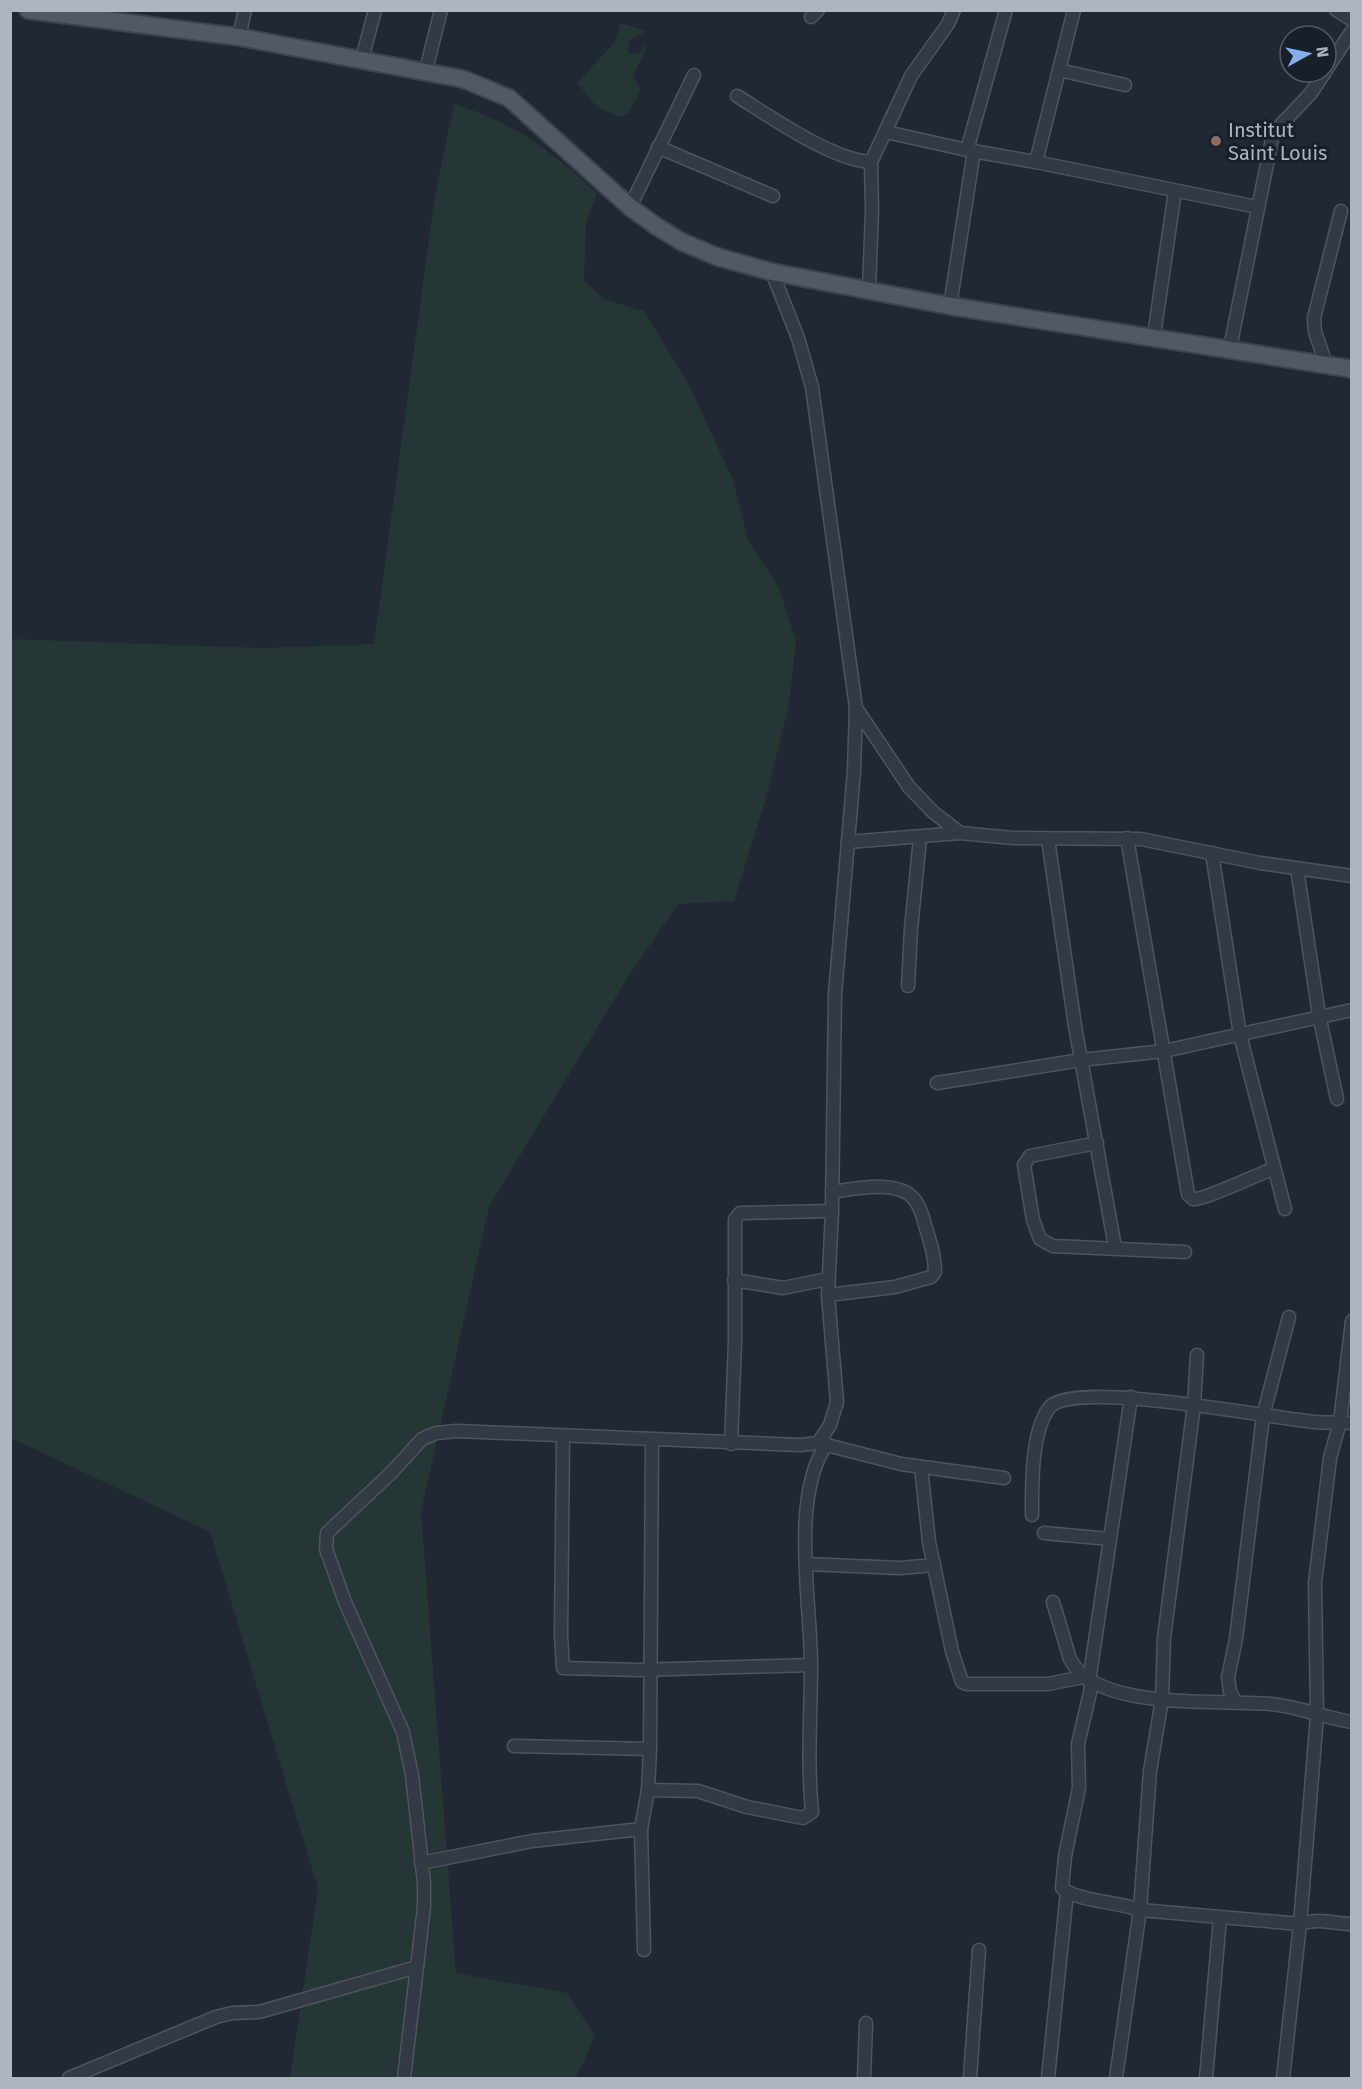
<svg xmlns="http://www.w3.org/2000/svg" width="1362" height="2089" viewBox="0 0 1362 2089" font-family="'Fira Sans',sans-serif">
  <rect width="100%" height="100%" fill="#202833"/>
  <g fill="#253636">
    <path d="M 620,23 L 644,30 L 644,34 L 630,39 L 627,50 L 630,54 L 638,54 L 646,44 L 646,49 L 633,76 L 641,90 L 628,113 L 621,117 L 598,108 L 577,83 L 615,42 Z"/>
    <path d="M 454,104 C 516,123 550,151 597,193 L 586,222 L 584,281 L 606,300 L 644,311 L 690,387 L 733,480 L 748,540 L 779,588 L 796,641 L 789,705 L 766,798 L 734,901 L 678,904 L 626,980 L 489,1207 L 421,1512 L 456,1973 L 567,1993 L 595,2036 L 576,2078 L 290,2078 L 318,1889 L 210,1532 L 11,1438 L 11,639 L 261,648 L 374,644 L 435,195 Z"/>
  </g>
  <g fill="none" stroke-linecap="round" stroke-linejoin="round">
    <g stroke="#4e555f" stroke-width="15">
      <g id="minor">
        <path d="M 1336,10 L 1352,20"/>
        <path d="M 811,17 L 818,10"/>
        <path d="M 239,37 L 245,10"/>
        <path d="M 362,59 L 375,10"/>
        <path d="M 426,70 L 441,10"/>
        <path d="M 1059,70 L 1125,85"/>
        <path d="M 1326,70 L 1352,31"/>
        <path d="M 737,96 C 771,117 832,160 871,162"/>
        <path d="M 886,132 L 967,150 L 1036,162 L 1257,207"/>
        <path d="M 658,147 L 773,196"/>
        <path d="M 967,150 L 1006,10"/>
        <path d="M 1036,162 L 1074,10"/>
        <path d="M 630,207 L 694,75"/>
        <path d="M 869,290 L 872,210 L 871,162 L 911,76 L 948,24 L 954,10"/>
        <path d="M 950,306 L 974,151"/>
        <path d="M 1154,336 L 1175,191"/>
        <path d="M 1230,348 L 1272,139 L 1276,130 L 1311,93 L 1325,72"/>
        <path d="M 1326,364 L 1315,332 L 1314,318 L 1341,211"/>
        <path d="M 856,708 L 909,787 L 933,812 L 960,833 L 1013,838 L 1141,839 L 1260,863 L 1352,876"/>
        <path d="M 1127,838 L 1188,1194 L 1193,1199 C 1202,1201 1258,1174 1273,1169"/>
        <path d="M 1048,839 L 1075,1026 L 1115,1247"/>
        <path d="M 848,842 L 960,833"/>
        <path d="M 1212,853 L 1240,1035 L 1285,1209"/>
        <path d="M 1297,869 L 1319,1015 L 1337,1099"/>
        <path d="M 908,986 L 911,929 L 920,838"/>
        <path d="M 937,1083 L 1081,1060 L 1164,1051 L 1352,1010"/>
        <path d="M 1097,1143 L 1030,1156 L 1024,1165 L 1033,1220 L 1040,1239 L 1053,1246 L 1185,1252"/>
        <path d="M 734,1280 L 783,1288 L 828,1279"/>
        <path d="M 828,1295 L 895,1287 L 931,1277 L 935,1272 C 935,1256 930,1241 925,1225 C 923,1217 920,1206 914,1199 C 898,1179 854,1189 832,1192"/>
        <path d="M 563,1438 L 561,1635 L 563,1668 L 638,1670 L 811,1665"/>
        <path d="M 819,1443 L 901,1464 L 1004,1478"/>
        <path d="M 731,1444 L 735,1342 L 735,1219 L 740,1213 L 832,1211"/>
        <path d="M 921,1467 L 929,1542 L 952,1651 L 962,1682 L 967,1684 L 1048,1684 L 1083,1677"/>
        <path d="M 1032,1515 C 1032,1486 1031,1432 1049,1408 C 1072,1378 1274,1419 1315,1422 C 1327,1423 1339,1422 1352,1423"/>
        <path d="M 1044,1533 L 1110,1539"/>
        <path d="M 806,1564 L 900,1568 L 934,1565"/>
        <path d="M 1053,1602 L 1070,1659 C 1096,1712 1220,1699 1271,1704 C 1295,1706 1326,1718 1352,1722"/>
        <path d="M 1089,1682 L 1131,1397"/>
        <path d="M 1092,1684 L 1078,1744 L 1079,1788 L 1065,1856 L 1062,1888 C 1076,1901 1119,1902 1140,1910 L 1150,1771 L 1162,1699 L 1164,1638 L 1194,1405 L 1197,1355"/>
        <path d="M 1236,1702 L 1230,1692 L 1228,1677 L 1236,1639 L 1263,1416 L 1289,1317"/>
        <path d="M 514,1746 L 650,1749"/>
        <path d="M 648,1790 L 698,1791 L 747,1807 L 803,1818 L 812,1812 C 807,1762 811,1714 811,1665 C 811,1603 790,1495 827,1444"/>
        <path d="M 421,1863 L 532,1841 L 641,1829"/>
        <path d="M 644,1950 L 641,1829 L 648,1790 L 650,1749 L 652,1441"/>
        <path d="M 69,2078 L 216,2017 L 232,2013 L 259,2012 L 417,1967"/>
        <path d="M 404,2078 L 424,1907 L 424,1883 L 412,1775 L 403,1732 L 345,1602 L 326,1549 L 327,1533 L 392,1472 L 422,1439 L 436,1433 L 457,1431 L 801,1445 L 818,1443 L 830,1425 L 837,1402 L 828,1295 L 832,1211 L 835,994 L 854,771 L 856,708 L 812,387 L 798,338 L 772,272"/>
        <path d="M 864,2078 L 866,2023"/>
        <path d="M 970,2078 L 979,1950"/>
        <path d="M 1048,2078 L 1067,1892"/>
        <path d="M 1116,2078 L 1140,1910 L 1300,1924 L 1317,1716 L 1315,1583 L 1330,1458 L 1340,1422 L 1352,1321"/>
        <path d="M 1206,2078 L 1220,1918"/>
        <path d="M 1283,2078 L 1300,1924 C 1320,1917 1331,1924 1352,1924"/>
      </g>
    </g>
    <g stroke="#3d434e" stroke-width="20">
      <path id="major" d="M 28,10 L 239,37 L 463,79 L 509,98 L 630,207 L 656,226 L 682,242 L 718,257 L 772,272 L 950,306 L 1352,369"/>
    </g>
    <use href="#minor" stroke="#333a44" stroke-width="12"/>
    <use href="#major" stroke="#515964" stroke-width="16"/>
  </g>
  <circle fill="#8d6e63" stroke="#191f28" stroke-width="2" cx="1216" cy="141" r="6"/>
  <g text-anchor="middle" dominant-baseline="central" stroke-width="6" stroke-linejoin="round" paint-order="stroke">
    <g font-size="20" fill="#adb5c1" stroke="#191f28" text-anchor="start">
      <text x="1228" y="130">Institut<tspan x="1228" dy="23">Saint Louis</tspan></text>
    </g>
  </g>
  <rect width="1362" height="2089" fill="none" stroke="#adb5c1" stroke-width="24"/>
  <g transform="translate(1308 54) rotate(82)"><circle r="28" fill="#191f28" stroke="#545b65" stroke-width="1.5"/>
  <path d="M0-4.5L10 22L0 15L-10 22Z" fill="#85adef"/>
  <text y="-9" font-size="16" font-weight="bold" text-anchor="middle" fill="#adb5c1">N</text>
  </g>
</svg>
